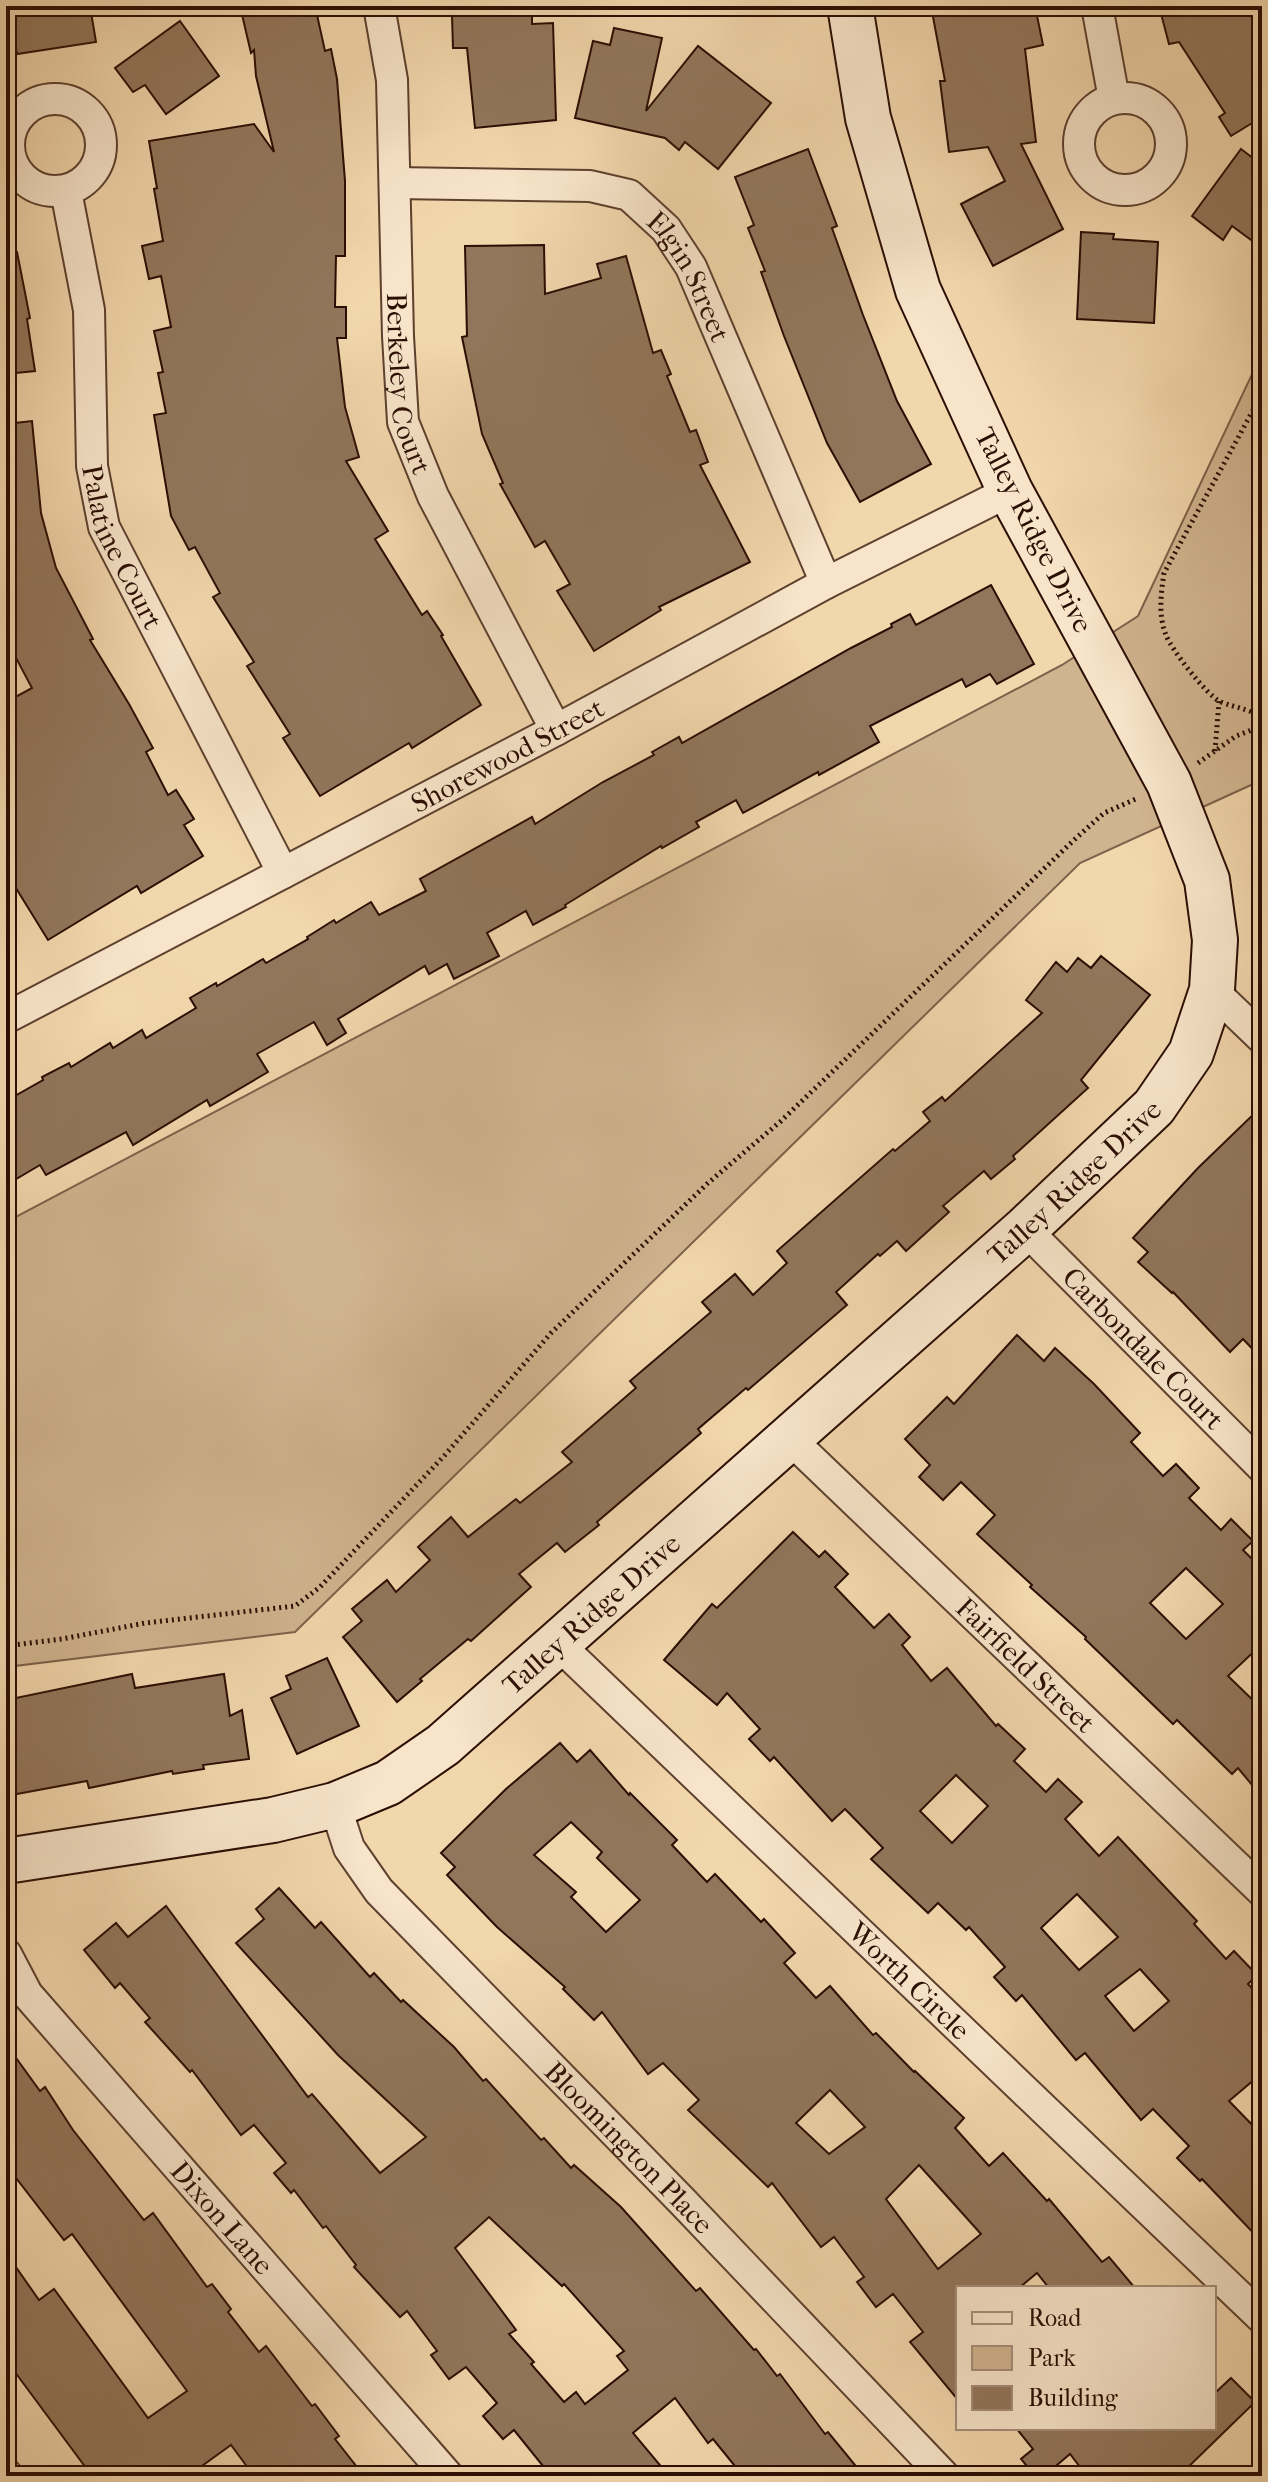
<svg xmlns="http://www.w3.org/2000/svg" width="1268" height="2482" viewBox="0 0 1268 2482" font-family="'IM FELL French Canon',serif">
  <rect width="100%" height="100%" fill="#f2d6ac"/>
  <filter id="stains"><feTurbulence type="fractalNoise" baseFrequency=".0025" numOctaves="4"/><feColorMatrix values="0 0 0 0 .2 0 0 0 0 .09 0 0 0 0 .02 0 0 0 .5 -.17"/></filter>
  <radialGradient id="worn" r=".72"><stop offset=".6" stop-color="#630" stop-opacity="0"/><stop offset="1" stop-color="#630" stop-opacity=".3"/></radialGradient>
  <path fill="#d0b48f" stroke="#7e614a" stroke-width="2" d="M 1262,361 L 1262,780 L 1080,863 L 295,1632 L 6,1667 L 6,1222 L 1062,665 L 1138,616 L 1254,370 Z"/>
  <g fill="#92765b" stroke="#2b0e04" stroke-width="2" fill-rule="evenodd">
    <path d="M 8,6 L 90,6 L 96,42 L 17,54 Z"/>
    <path d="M 240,6 L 315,6 L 325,51 L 331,49 L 337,79 L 345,181 L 345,256 L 336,256 L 335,307 L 346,307 L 346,338 L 337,338 L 345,407 L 359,457 L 346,461 L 388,531 L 375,539 L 422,615 L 427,611 L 443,635 L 441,636 L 481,705 L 412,748 L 409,743 L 320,796 L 283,738 L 290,734 L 247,666 L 254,662 L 213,597 L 220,593 L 195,547 L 189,550 L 171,516 L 154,415 L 166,413 L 158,373 L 163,372 L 154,331 L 171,327 L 161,276 L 149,279 L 142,246 L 163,241 L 154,189 L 157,188 L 149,141 L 254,124 L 274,152 L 256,76 L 254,50 L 251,53 Z"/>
    <path d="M 470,6 L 532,6 L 532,24 L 553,23 L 556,120 L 475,128 L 467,48 L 453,48 L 452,16 L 470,15 Z"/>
    <path d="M 931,6 L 1035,6 L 1043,45 L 1025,49 L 1036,142 L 1021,144 L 1063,229 L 993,266 L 961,204 L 1005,181 L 988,147 L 949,152 L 940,81 L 945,81 Z"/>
    <path d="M 1159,6 L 1249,6 L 1257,39 L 1262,36 L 1262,117 L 1231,136 L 1219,117 L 1225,113 L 1179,42 L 1169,44 Z"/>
    <path d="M 180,21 L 219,76 L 166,114 L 145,85 L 133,92 L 115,68 Z"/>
    <path d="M 614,28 L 662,38 L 646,111 L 698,46 L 771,103 L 718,169 L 685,142 L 679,150 L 665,138 L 575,118 L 593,41 L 610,45 Z"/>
    <path d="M 808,149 L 837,226 L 832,228 L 863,315 L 897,401 L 931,464 L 860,502 L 827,443 L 784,336 L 761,272 L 765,271 L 748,228 L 754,225 L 735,177 Z"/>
    <path d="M 1241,149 L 1262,165 L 1262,248 L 1232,226 L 1223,240 L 1192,216 Z"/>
    <path d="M 1081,232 L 1114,234 L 1113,239 L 1158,242 L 1154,323 L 1077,319 Z"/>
    <path d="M 544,245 L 545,294 L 601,278 L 597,264 L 626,256 L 653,353 L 661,350 L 671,374 L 667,376 L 690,432 L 696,430 L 708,462 L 700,465 L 750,562 L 659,607 L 661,610 L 594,651 L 557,591 L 570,584 L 545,541 L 535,547 L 500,484 L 503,483 L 482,434 L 462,337 L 467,336 L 465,246 Z"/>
    <path d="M 17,252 L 30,318 L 27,319 L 35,371 L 6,374 L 6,253 Z"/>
    <path d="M 32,421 L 41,513 L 56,568 L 93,639 L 90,640 L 129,704 L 153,748 L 146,752 L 168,795 L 176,790 L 194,819 L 184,825 L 203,856 L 141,893 L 137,886 L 48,940 L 6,872 L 6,702 L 32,688 L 6,639 L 6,424 Z"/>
    <path d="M 991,585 L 1034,664 L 997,684 L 990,674 L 966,687 L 962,679 L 870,726 L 879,742 L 819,775 L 818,772 L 743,813 L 736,800 L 696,822 L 699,827 L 662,848 L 661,846 L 565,905 L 566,907 L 533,925 L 526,911 L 487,933 L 499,956 L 454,979 L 447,964 L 429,974 L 425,966 L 338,1019 L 346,1033 L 327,1045 L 314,1022 L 257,1054 L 268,1072 L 210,1106 L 207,1100 L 133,1145 L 126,1132 L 46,1175 L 40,1165 L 6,1185 L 6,1101 L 43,1080 L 42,1077 L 69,1063 L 71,1067 L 110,1043 L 113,1048 L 142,1030 L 146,1038 L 196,1008 L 190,998 L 216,983 L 217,986 L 263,959 L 266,963 L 308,939 L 307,937 L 334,920 L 336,923 L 371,902 L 379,915 L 426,891 L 420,879 L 532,817 L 535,824 L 603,782 L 654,755 L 652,752 L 679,737 L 682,743 L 851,648 L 892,627 L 891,624 L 910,614 L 916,625 Z"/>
    <path d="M 1101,956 L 1150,995 L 1081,1080 L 1088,1088 L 1013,1156 L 1015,1159 L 991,1179 L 984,1171 L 943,1206 L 949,1212 L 906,1251 L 897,1241 L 880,1256 L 878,1254 L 836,1292 L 847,1305 L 748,1390 L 746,1388 L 698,1429 L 701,1433 L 597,1522 L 599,1525 L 565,1552 L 557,1543 L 519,1574 L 531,1587 L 471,1641 L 468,1639 L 420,1679 L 422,1681 L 397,1702 L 343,1637 L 362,1621 L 352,1609 L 387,1580 L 396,1592 L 430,1560 L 418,1547 L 451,1517 L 468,1537 L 516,1499 L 520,1503 L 572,1462 L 562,1452 L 636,1388 L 630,1381 L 711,1312 L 702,1302 L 735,1274 L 753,1295 L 787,1263 L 777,1251 L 893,1149 L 895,1151 L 930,1121 L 923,1112 L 942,1097 L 945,1101 L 1042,1013 L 1026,1000 L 1056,962 L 1067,972 L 1078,958 L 1091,968 Z"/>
    <path d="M 1262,1106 L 1262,1359 L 1243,1339 L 1230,1352 L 1173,1292 L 1172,1293 L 1138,1262 L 1148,1252 L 1133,1238 L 1198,1168 Z"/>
    <path d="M 1017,1335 L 1044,1361 L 1055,1348 L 1094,1384 L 1140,1433 L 1131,1442 L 1163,1476 L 1176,1464 L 1199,1488 L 1189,1498 L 1221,1530 L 1231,1519 L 1253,1541 L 1243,1550 L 1262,1569 L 1262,1644 L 1228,1676 L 1262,1709 L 1262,1797 L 1238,1768 L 1232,1774 L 1177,1720 L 1173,1724 L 1085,1639 L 1086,1637 L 1030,1587 L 1032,1585 L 977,1534 L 995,1515 L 961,1482 L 943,1500 L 919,1477 L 930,1465 L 905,1439 L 947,1397 L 954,1404 ZM 1186,1568 L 1223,1604 L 1186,1639 L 1150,1603 Z"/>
    <path d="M 793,1532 L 819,1557 L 825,1551 L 848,1574 L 835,1587 L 874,1628 L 889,1614 L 910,1637 L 902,1645 L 931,1681 L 947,1668 L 996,1726 L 998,1724 L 1025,1749 L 1014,1761 L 1046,1792 L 1058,1779 L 1082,1802 L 1065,1819 L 1099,1856 L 1118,1837 L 1197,1921 L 1194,1924 L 1226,1959 L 1234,1951 L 1257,1975 L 1248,1984 L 1262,1999 L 1262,2073 L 1229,2101 L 1262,2135 L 1262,2242 L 1202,2179 L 1200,2181 L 1177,2158 L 1189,2146 L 1153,2109 L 1141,2120 L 1085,2053 L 1076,2060 L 1022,1995 L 1016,2001 L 994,1977 L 1005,1967 L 969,1927 L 966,1930 L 938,1903 L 928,1913 L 871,1859 L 883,1848 L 845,1809 L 832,1821 L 774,1757 L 770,1761 L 749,1739 L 760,1729 L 727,1693 L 717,1705 L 664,1660 L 712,1604 L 717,1608 ZM 956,1775 L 988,1806 L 952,1843 L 920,1811 ZM 1077,1894 L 1118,1937 L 1079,1970 L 1041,1928 ZM 1140,1969 L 1169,2001 L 1134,2031 L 1105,1996 Z"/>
    <path d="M 327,1658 L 359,1726 L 297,1754 L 271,1698 L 291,1689 L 286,1676 Z"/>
    <path d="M 132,1674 L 135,1688 L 224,1674 L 230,1716 L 242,1710 L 249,1759 L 203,1765 L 204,1769 L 173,1774 L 172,1771 L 89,1788 L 87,1781 L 6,1796 L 6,1700 Z"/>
    <path d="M 560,1743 L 577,1762 L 590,1750 L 629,1795 L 630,1793 L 677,1840 L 672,1845 L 707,1882 L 715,1874 L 761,1922 L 764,1919 L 795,1953 L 784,1963 L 816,1998 L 830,1986 L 873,2035 L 876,2033 L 914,2072 L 915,2071 L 964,2118 L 955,2128 L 989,2166 L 1003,2153 L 1047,2201 L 1049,2199 L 1102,2262 L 1109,2257 L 1135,2288 L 1049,2288 L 1037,2273 L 1019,2288 L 958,2288 L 958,2400 L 910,2342 L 923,2332 L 893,2294 L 876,2307 L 857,2282 L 864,2277 L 834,2237 L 821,2247 L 772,2183 L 768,2187 L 688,2110 L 699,2100 L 663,2063 L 648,2074 L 602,2012 L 594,2020 L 563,1989 L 565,1987 L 497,1927 L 447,1875 L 455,1867 L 441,1853 L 506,1789 ZM 571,1822 L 602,1852 L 597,1858 L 640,1900 L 606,1932 L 571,1897 L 576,1892 L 534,1855 ZM 830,2090 L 865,2127 L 829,2154 L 796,2123 ZM 919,2165 L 981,2234 L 938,2269 L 886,2199 Z"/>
    <path d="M 279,1888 L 315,1928 L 321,1922 L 370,1977 L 374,1973 L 401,2002 L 403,2000 L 454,2047 L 483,2081 L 486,2079 L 541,2140 L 544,2138 L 571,2168 L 574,2165 L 621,2207 L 696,2291 L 700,2288 L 754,2350 L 756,2349 L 777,2376 L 780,2374 L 825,2434 L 828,2432 L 864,2476 L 743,2476 L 713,2439 L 708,2443 L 675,2398 L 633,2433 L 669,2476 L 551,2476 L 514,2430 L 503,2439 L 483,2416 L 497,2403 L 466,2367 L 449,2379 L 431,2355 L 437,2351 L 407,2311 L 400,2317 L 354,2267 L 356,2265 L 326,2226 L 323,2228 L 294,2190 L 291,2193 L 274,2173 L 286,2163 L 254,2125 L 241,2135 L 192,2070 L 190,2072 L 145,2022 L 150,2018 L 120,1983 L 115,1988 L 84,1950 L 116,1923 L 128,1937 L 166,1906 L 308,2097 L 312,2094 L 380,2173 L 426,2137 L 338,2055 L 236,1943 L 264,1919 L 256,1909 ZM 489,2217 L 562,2286 L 564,2284 L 624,2351 L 617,2356 L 628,2370 L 585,2404 L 576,2392 L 564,2402 L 531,2364 L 534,2362 L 509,2334 L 516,2330 L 455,2248 Z"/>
    <path d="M 6,2044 L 40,2091 L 45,2087 L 73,2130 L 144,2220 L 153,2213 L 207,2287 L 212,2284 L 231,2309 L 228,2312 L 259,2352 L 266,2346 L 312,2406 L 315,2404 L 339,2436 L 335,2439 L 364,2476 L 254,2476 L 231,2445 L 188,2476 L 92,2476 L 6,2360 L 6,2253 L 39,2300 L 54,2289 L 148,2418 L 187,2391 L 72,2234 L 64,2240 L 6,2165 Z"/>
    <path d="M 1231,2378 L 1255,2402 L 1179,2476 L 1087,2476 L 1070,2454 L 1044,2476 L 1035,2476 L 1021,2459 L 1033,2449 L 1016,2428 L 1214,2428 L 1214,2394 Z"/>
  </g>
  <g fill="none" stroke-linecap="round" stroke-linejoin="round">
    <g stroke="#5d402e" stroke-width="34">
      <g id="street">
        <path id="s1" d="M 379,6 L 392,80 L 398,336 L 403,422 L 433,496 L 556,730"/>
        <path d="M 1097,6 L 1114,99"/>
        <circle cx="1125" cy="144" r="46"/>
        <circle cx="55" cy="145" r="46"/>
        <path id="s2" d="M 395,183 L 590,186 L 629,195 L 666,229 L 691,267 L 826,583"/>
        <path id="s3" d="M 66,191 L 89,310 L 92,466 L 104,527 L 283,873"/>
        <path d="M 1212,990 L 1262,1038"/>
        <path id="s4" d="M 6,1018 L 556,730 L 826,583 L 1010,491"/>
        <path id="s5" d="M 1025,1229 L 1262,1467"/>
        <path id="s6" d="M 789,1438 L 1262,1891"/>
        <path id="s7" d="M 557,1643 L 1262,2318"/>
        <path id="s8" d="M 335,1805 L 349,1848 L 379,1891 L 682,2201 L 944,2476"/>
        <path id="s9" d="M 6,1954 L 27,1994 L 448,2476"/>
        <path d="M 6,2474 L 7,2476"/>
      </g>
    </g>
    <g stroke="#2b0e04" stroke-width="48">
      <g id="secondary">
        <path id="s10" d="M 6,1861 L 273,1820 L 335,1805 L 388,1783 L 443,1745 L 1025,1229 L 1154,1107 L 1191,1053 L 1212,990 L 1215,940 L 1207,880 L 1169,783 L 1010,491 L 918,290 L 868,118 L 850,6"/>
      </g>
    </g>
    <g stroke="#2b0e04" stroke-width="5" stroke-dasharray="2 4" stroke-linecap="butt">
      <path d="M 1262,394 L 1164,573 C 1161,593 1158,615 1166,635 C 1171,649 1207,696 1221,702 C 1236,708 1246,708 1262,717"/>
      <path d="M 1215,751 L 1219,701"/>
      <path d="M 1198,763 L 1236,736 L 1262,726"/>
      <path d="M 6,1646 L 62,1639 L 145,1623 L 295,1606 L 320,1587 L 444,1456 L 551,1333 L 708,1183 L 781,1121 L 1074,840 L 1104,813 L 1138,798"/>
    </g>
    <use href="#street" stroke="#f7e4c9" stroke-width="30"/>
    <use href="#secondary" stroke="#f7e4c9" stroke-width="44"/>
  </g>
  <g text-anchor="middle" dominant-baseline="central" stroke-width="8" stroke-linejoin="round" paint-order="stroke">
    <g font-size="28" fill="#2b0e04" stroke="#f7e4c9">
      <text stroke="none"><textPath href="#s2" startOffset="338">Elgin Street</textPath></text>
      <text stroke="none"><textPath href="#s1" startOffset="380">Berkeley Court</textPath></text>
      <text transform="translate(1034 530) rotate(63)">Talley Ridge Drive</text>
      <text stroke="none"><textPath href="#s3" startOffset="364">Palatine Court</textPath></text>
      <text stroke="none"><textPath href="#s4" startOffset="566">Shorewood Street</textPath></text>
      <text stroke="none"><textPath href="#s10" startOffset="1304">Talley Ridge Drive</textPath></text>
      <text stroke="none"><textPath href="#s5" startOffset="168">Carbondale Court</textPath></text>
      <text stroke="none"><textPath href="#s10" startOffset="656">Talley Ridge Drive</textPath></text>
      <text stroke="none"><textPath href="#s6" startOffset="328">Fairfield Street</textPath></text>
      <text stroke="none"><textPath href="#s7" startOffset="488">Worth Circle</textPath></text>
      <text stroke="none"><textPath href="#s8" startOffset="456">Bloomington Place</textPath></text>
      <text stroke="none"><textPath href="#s9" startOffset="342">Dixon Lane</textPath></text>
    </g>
  </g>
  <rect width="1268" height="2482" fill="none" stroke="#f2d6ac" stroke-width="32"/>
  <rect x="8" y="8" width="1252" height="2466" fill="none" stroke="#2b0e04" stroke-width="4"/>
  <rect x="16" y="16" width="1236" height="2450" fill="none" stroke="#2b0e04" stroke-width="2"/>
  <rect x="956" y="2286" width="260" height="144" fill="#f7e4c9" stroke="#a58e7a" stroke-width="2"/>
  <rect x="972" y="2312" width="40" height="12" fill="#f7e4c9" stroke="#a58e7a" stroke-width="2"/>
  <text x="1028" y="2326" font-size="24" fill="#2b0e04">Road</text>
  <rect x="972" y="2346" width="40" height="24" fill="#d0b48f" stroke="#a58e7a" stroke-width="2"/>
  <text x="1028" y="2366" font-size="24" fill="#2b0e04">Park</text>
  <rect x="972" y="2386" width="40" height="24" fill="#92765b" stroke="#a58e7a" stroke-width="2"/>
  <text x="1028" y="2406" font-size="24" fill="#2b0e04">Building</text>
  <rect width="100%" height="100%" filter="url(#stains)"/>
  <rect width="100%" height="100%" fill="url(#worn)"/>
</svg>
